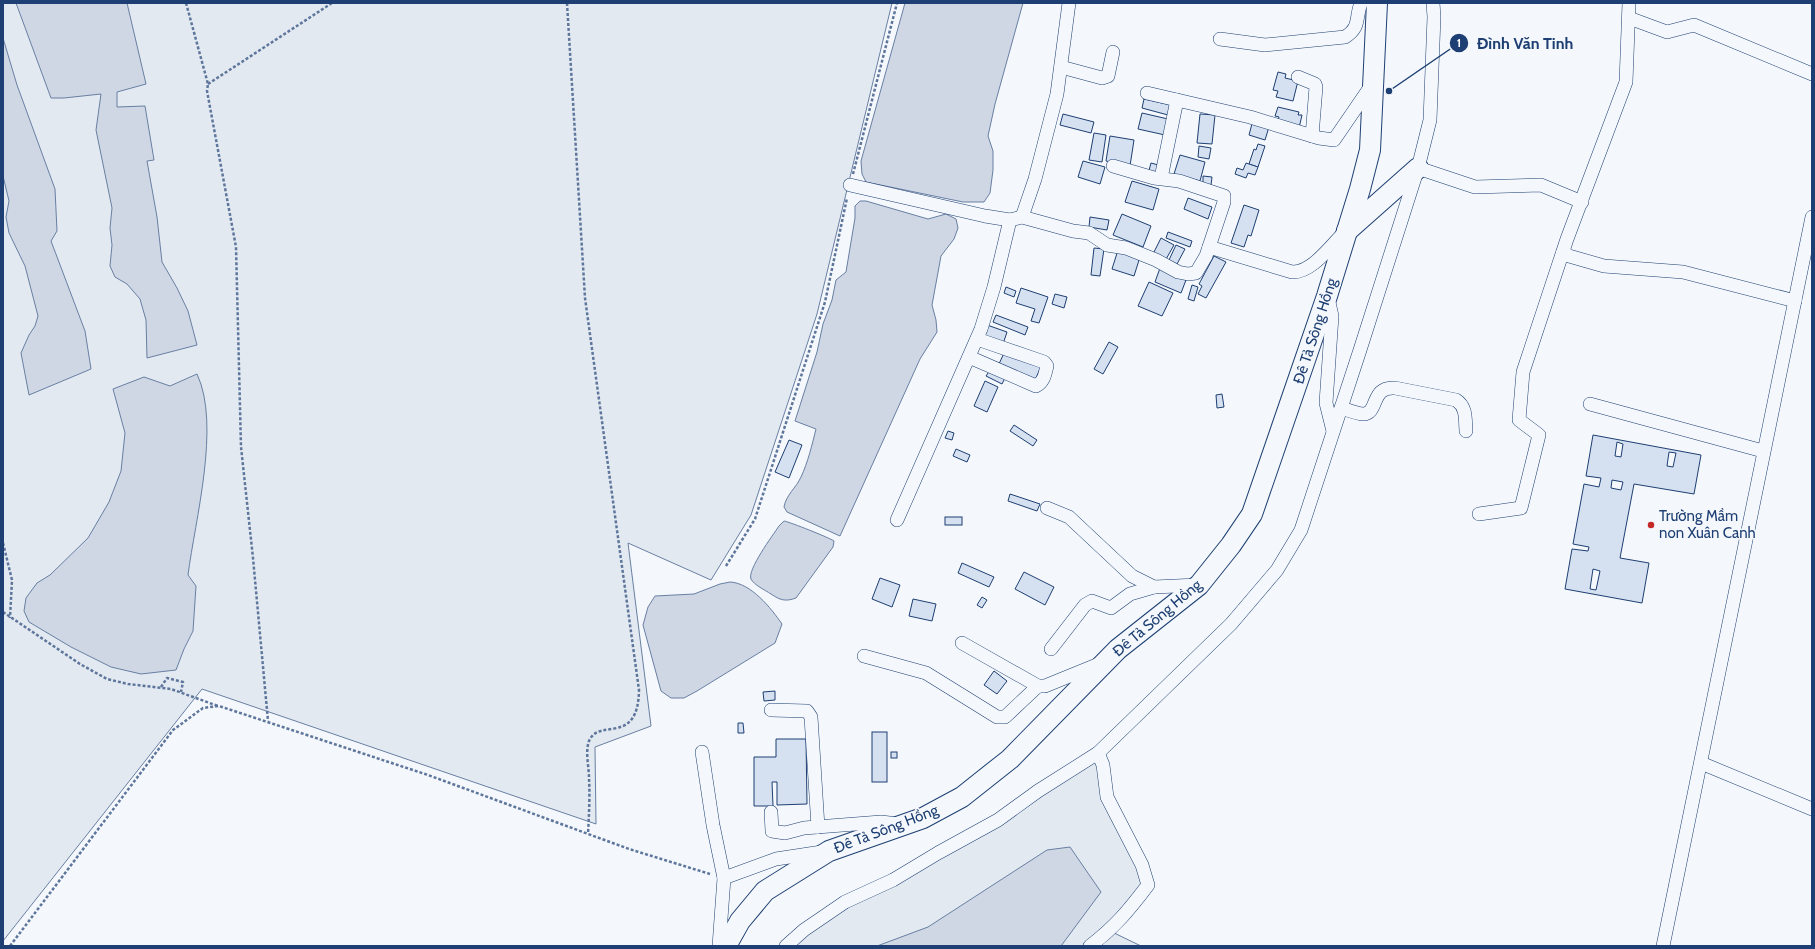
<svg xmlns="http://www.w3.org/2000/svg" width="1815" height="949" viewBox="0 0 1815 949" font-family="Cabin,sans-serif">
  <rect width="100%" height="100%" fill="#f4f7fb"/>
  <g fill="#e3e9f0" stroke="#687fa3">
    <path d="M 3,3 L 892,3 L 817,314 L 751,515 L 711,580 L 628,543 L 651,726 L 595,747 L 596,824 L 202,689 L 3,941 Z"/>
    <path d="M 1098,753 L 1107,797 L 1148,885 L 1110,931 L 1141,946 L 786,946 Z"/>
  </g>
  <g fill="#cfd7e4" stroke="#687fa3">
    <path d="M 16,3 L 127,3 L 146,84 L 117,92 L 117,107 L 145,106 L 154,160 L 147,161 L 157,217 L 162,262 L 177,288 L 188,311 L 197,345 L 147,358 L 146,320 L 140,299 L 127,284 L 115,277 L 110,266 L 112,245 L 110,228 L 112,208 L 96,130 L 101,94 L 64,98 L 51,98 Z"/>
    <path d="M 905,3 L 1023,3 L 995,104 L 988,136 L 993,151 L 993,170 L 990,193 L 984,202 L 963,202 L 866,182 L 862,174 L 861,161 Z"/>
    <path d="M 3,38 L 17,85 L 55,189 L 57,231 L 51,241 L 85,331 L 91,369 L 29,395 L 21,353 L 29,335 L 35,326 L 38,316 L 25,266 L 9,233 L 6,217 L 9,201 L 3,176 Z"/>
    <path d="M 860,201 L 866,201 L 928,219 L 946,214 L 956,219 L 958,228 L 954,239 L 941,256 L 932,305 L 936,320 L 937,332 L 920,359 L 840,536 L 787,512 L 784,507 C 786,495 796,488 801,477 C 808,462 812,445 816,429 L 795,421 L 817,352 L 823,324 L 832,300 L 836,280 L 846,272 L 855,218 L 855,206 Z"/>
    <path d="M 197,374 C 221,425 195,520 188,575 L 196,586 L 193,631 L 184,649 L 176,670 L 141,674 L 111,667 L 71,647 L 29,622 L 24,611 L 26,598 L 37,583 L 50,575 L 88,538 L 109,502 L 121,471 L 125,433 L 113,389 L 144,377 L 170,386 Z"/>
    <path d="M 784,521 C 790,522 830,538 834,541 L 833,547 L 796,598 C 785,602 780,600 771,594 C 765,590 754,585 751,579 C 747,570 773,535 779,526 Z"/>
    <path d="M 730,582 C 751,583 771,608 782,624 L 775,643 L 697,691 L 684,698 L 671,698 L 661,691 L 643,625 L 648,607 L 655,596 L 694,594 L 720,584 Z"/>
    <path d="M 1070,847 L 1101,892 L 1061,946 L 877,946 L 928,927 L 1047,850 Z"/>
  </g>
  <g fill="#d5e0f0" stroke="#1d3f73" fill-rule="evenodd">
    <path d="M 1278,72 L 1286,74 L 1285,78 L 1298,81 L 1293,101 L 1276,97 L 1278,91 L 1273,90 Z"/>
    <path d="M 1144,99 L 1171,105 L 1168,115 L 1142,108 Z"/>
    <path d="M 1278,107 L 1299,112 L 1298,115 L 1302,115 L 1299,128 L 1277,122 L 1279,117 L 1275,116 Z"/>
    <path d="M 1142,113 L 1168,119 L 1165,135 L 1138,129 Z"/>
    <path d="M 1063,114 L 1094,122 L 1091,133 L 1060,125 Z"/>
    <path d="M 1200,114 L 1215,115 L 1212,144 L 1197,143 Z"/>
    <path d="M 1253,120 L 1269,127 L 1265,140 L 1249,135 Z"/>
    <path d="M 1094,133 L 1106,135 L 1102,162 L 1089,160 Z"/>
    <path d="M 1110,136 L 1134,140 L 1130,166 L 1106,161 Z"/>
    <path d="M 1258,144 L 1265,146 L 1258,167 L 1249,164 L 1254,149 L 1256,150 Z"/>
    <path d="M 1199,146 L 1211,148 L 1209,159 L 1198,157 Z"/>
    <path d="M 1180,155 L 1205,162 L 1200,181 L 1174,174 Z"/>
    <path d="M 1083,161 L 1105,167 L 1100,184 L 1078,177 Z"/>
    <path d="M 1151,163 L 1162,166 L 1160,177 L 1148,174 Z"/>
    <path d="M 1246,163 L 1258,167 L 1255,175 L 1248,173 L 1246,178 L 1235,174 L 1237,168 L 1243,170 Z"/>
    <path d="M 1203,176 L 1212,177 L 1211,185 L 1203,185 Z"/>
    <path d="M 1132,181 L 1159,189 L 1153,210 L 1125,202 Z"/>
    <path d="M 1188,198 L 1212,207 L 1208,219 L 1184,209 Z"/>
    <path d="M 1244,205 L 1259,210 L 1251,236 L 1248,235 L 1244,247 L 1231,243 Z"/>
    <path d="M 1122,214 L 1151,226 L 1143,247 L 1113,235 Z"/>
    <path d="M 1090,217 L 1109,220 L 1107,230 L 1089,227 Z"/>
    <path d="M 1168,232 L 1192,241 L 1190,247 L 1166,238 Z"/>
    <path d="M 1161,238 L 1174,245 L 1165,261 L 1153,254 Z"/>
    <path d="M 1176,245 L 1185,249 L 1177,264 L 1169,260 Z"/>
    <path d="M 1094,248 L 1104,249 L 1100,276 L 1091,275 Z"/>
    <path d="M 1118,250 L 1140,257 L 1134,276 L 1112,269 Z"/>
    <path d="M 1214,256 L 1226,262 L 1206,298 L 1198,294 L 1202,286 L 1199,284 Z"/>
    <path d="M 1160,268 L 1186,280 L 1181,293 L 1155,282 Z"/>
    <path d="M 1149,282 L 1173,293 L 1162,316 L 1138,306 Z"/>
    <path d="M 1192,285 L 1198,287 L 1194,301 L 1188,299 Z"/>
    <path d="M 1006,287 L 1016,291 L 1014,297 L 1004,293 Z"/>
    <path d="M 1021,288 L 1048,297 L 1039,323 L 1031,321 L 1035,309 L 1016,303 Z"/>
    <path d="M 1055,294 L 1067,297 L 1064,308 L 1052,304 Z"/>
    <path d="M 996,315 L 1028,327 L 1025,335 L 993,322 Z"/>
    <path d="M 987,325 L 1007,332 L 1002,347 L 982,339 Z"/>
    <path d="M 1109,342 L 1118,347 L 1103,374 L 1094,369 Z"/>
    <path d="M 1005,351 L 1041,367 L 1034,382 L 998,366 Z"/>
    <path d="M 990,370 L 1005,378 L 1002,384 L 986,376 Z"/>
    <path d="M 985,381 L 998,387 L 987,412 L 974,406 Z"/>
    <path d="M 1222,394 L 1224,407 L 1217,408 L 1216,395 Z"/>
    <path d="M 1014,425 L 1037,440 L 1033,446 L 1010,431 Z"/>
    <path d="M 948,431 L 954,433 L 952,440 L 945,438 Z"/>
    <path d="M 1593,435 L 1701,455 L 1694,494 L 1634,484 L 1620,558 L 1649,563 L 1642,603 L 1565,589 L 1572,549 L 1588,551 L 1589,547 L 1573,544 L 1584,484 L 1599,487 L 1601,478 L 1586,476 ZM 1617,442 L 1623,444 L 1621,457 L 1615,456 ZM 1669,452 L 1676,453 L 1673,467 L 1667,466 ZM 1612,480 L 1623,482 L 1621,490 L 1611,488 ZM 1593,569 L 1600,571 L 1596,590 L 1590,589 Z"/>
    <path d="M 789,440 L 802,445 L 789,478 L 775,472 Z"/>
    <path d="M 956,449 L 970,455 L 967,462 L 953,456 Z"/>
    <path d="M 1010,494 L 1040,504 L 1037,511 L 1008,501 Z"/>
    <rect x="945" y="517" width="17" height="8"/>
    <path d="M 962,563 L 994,577 L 989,587 L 958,573 Z"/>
    <path d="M 1024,572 L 1054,587 L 1045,605 L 1015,589 Z"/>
    <path d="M 880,578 L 900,585 L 892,607 L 872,599 Z"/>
    <path d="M 982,597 L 987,600 L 982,608 L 977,605 Z"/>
    <path d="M 913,599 L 936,604 L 932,621 L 909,616 Z"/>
    <path d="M 994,671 L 1007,681 L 997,694 L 984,685 Z"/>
    <path d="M 775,691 L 775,700 L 764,701 L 763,692 Z"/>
    <path d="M 738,723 L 743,723 L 744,733 L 738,733 Z"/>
    <rect x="872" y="732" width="15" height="50"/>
    <path d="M 776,739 L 806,739 L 807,804 L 777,805 L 777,782 L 772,782 L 773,806 L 754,806 L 754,757 L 776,757 Z"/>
    <rect x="891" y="752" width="6" height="6"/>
  </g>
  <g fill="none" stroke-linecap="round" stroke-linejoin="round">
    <g stroke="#1d3f73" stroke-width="14">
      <g id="minor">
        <path d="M 1629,18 L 1667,32 L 1694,25 L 1812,74"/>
        <path d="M 1220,39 L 1265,45 L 1345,37 C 1361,27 1355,18 1361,3"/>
        <path d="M 1061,67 L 1102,78 L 1108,76 L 1113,52"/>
        <path d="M 1298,77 L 1315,84 L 1316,87 L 1312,136"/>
        <path d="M 1147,93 L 1250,117 L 1319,138 L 1334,140 L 1371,86"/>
        <path d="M 1418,168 L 1475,187 L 1541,185 L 1582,202"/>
        <path d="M 1161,178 L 1177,100"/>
        <path d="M 850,185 L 985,216 L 1010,220 L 1022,217 L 1073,231 L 1089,233 L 1107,245 L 1126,248 L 1156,260 L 1178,272 L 1188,274 L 1196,273 L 1206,256 L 1224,202 L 1224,196 L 1179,181 L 1154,178 L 1113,166"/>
        <path d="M 1022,217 L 1035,179 L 1057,94 L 1069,3"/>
        <path d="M 1209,247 L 1292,272 C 1312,273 1330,246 1344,233"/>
        <path d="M 1563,252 L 1569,256 L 1604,266 L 1683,272 L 1795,301"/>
        <path d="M 1328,298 L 1332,316 L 1326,403 L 1333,431"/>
        <path d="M 969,357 L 1036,386 C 1044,382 1045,374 1047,366 L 1044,362 L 977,339"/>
        <path d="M 1590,404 L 1763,451"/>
        <path d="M 1341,408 C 1348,410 1357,414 1363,414 C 1379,414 1370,386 1395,388 L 1456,400 C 1467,407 1465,419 1466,431"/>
        <path d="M 1047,508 L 1069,517 L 1132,576 L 1154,587 L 1198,585"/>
        <path d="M 1479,514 L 1521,508 L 1539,435 L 1519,420 L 1523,372 L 1567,239 L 1626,82 L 1629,3"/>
        <path d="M 897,520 L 981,329 L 994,287 L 1010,220"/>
        <path d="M 962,643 L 1038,686 L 1045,686 L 1099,664"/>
        <path d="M 1051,649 L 1085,605 L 1092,601 L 1111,608 L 1130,594 L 1154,587"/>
        <path d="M 864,656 L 926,673 L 997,717 L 1005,717 L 1038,686"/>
        <path d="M 771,710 L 807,711 L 811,717 L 818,827"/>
        <path d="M 702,752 L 713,825 L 724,878 L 719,946"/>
        <path d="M 1701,763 L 1812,809"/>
        <path d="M 771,812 L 772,831 L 785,833 L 804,828 L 881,822 L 898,824"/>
        <path d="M 724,878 L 776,859 L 822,852"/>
        <path d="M 786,946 L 804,930 L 845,902 L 893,880 L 938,853 L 998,820 L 1038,791 L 1098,753 L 1231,624 L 1277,570 L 1301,530 L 1360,350 L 1418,168 L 1430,120 L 1434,17 L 1433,3"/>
        <path d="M 1090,946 C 1115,927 1129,910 1148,885 L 1142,865 L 1107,797 L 1103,765 L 1098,753"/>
        <path d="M 1663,946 L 1812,217"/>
      </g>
    </g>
    <g stroke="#1d3f73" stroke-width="22">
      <g id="primary">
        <path d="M 1347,231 L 1418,168"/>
        <path d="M 726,946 L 740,921 L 765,891 L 829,851 L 923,818 L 962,797 L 1010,759 L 1118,649 L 1199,585 L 1231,545 L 1252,514 L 1327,296 L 1360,189 L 1370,150 L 1377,3"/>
      </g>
    </g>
    <g stroke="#5e769c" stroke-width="2.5" stroke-dasharray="3 2" stroke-linecap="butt">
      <path d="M 186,3 L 208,84 L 207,91 L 236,247 L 241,447 L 253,558 L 268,721"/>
      <path d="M 567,3 L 585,298 L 639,690 C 638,747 599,717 589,741 C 585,752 589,767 589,778 C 590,796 589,815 588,834"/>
      <path d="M 208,84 L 332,3"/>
      <path d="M 853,174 L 897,3"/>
      <path d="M 3,543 L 12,580 L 10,618"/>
      <path d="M 726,566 L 755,519 L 825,302 L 847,198"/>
      <path d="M 3,612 L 80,664 L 107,679 L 128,684 L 171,689 L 218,706"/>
      <path d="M 161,687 L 167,678 L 183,682 L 181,692"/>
      <path d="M 10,946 L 173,730 L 203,708 L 219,706 L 428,775 L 629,849 L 710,874"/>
    </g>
    <use href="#minor" stroke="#f4f7fb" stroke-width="13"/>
    <use href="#primary" stroke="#f4f7fb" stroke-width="20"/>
  </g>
  <circle fill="#c62828" stroke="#f4f7fb" stroke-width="1.5" cx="1651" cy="525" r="4"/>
  <g text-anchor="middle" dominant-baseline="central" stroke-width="3" stroke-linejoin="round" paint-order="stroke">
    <g font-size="15" fill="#1d3f73" stroke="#f4f7fb">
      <text transform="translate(1315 331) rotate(-72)">Đê Tả Sông Hồng</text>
      <text transform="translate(1157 618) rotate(-40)">Đê Tả Sông Hồng</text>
      <text transform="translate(886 829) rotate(-21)">Đê Tả Sông Hồng</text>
    </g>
    <g font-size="15" fill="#1d3f73" stroke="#f4f7fb" text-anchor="start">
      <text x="1659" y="516">Trường Mầm<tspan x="1659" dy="17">non Xuân Canh</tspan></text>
    </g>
  </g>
  <path fill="none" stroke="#1d3f73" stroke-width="1.5" d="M1389 91L1459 43"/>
  <g fill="#1d3f73" stroke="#f4f7fb" stroke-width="1.5">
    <circle cx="1389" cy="91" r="4"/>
    <circle cx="1459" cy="43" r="10"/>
  </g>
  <g font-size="12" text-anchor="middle" font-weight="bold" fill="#fff">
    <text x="1459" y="47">1</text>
  </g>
  <g font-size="16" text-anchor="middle" font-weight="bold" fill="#1d3f73" stroke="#f4f7fb" stroke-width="3" stroke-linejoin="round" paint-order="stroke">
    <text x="1525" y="49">Đình Văn Tinh</text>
  </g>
  <rect width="1815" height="949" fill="none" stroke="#1d3f73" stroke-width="8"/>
</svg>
